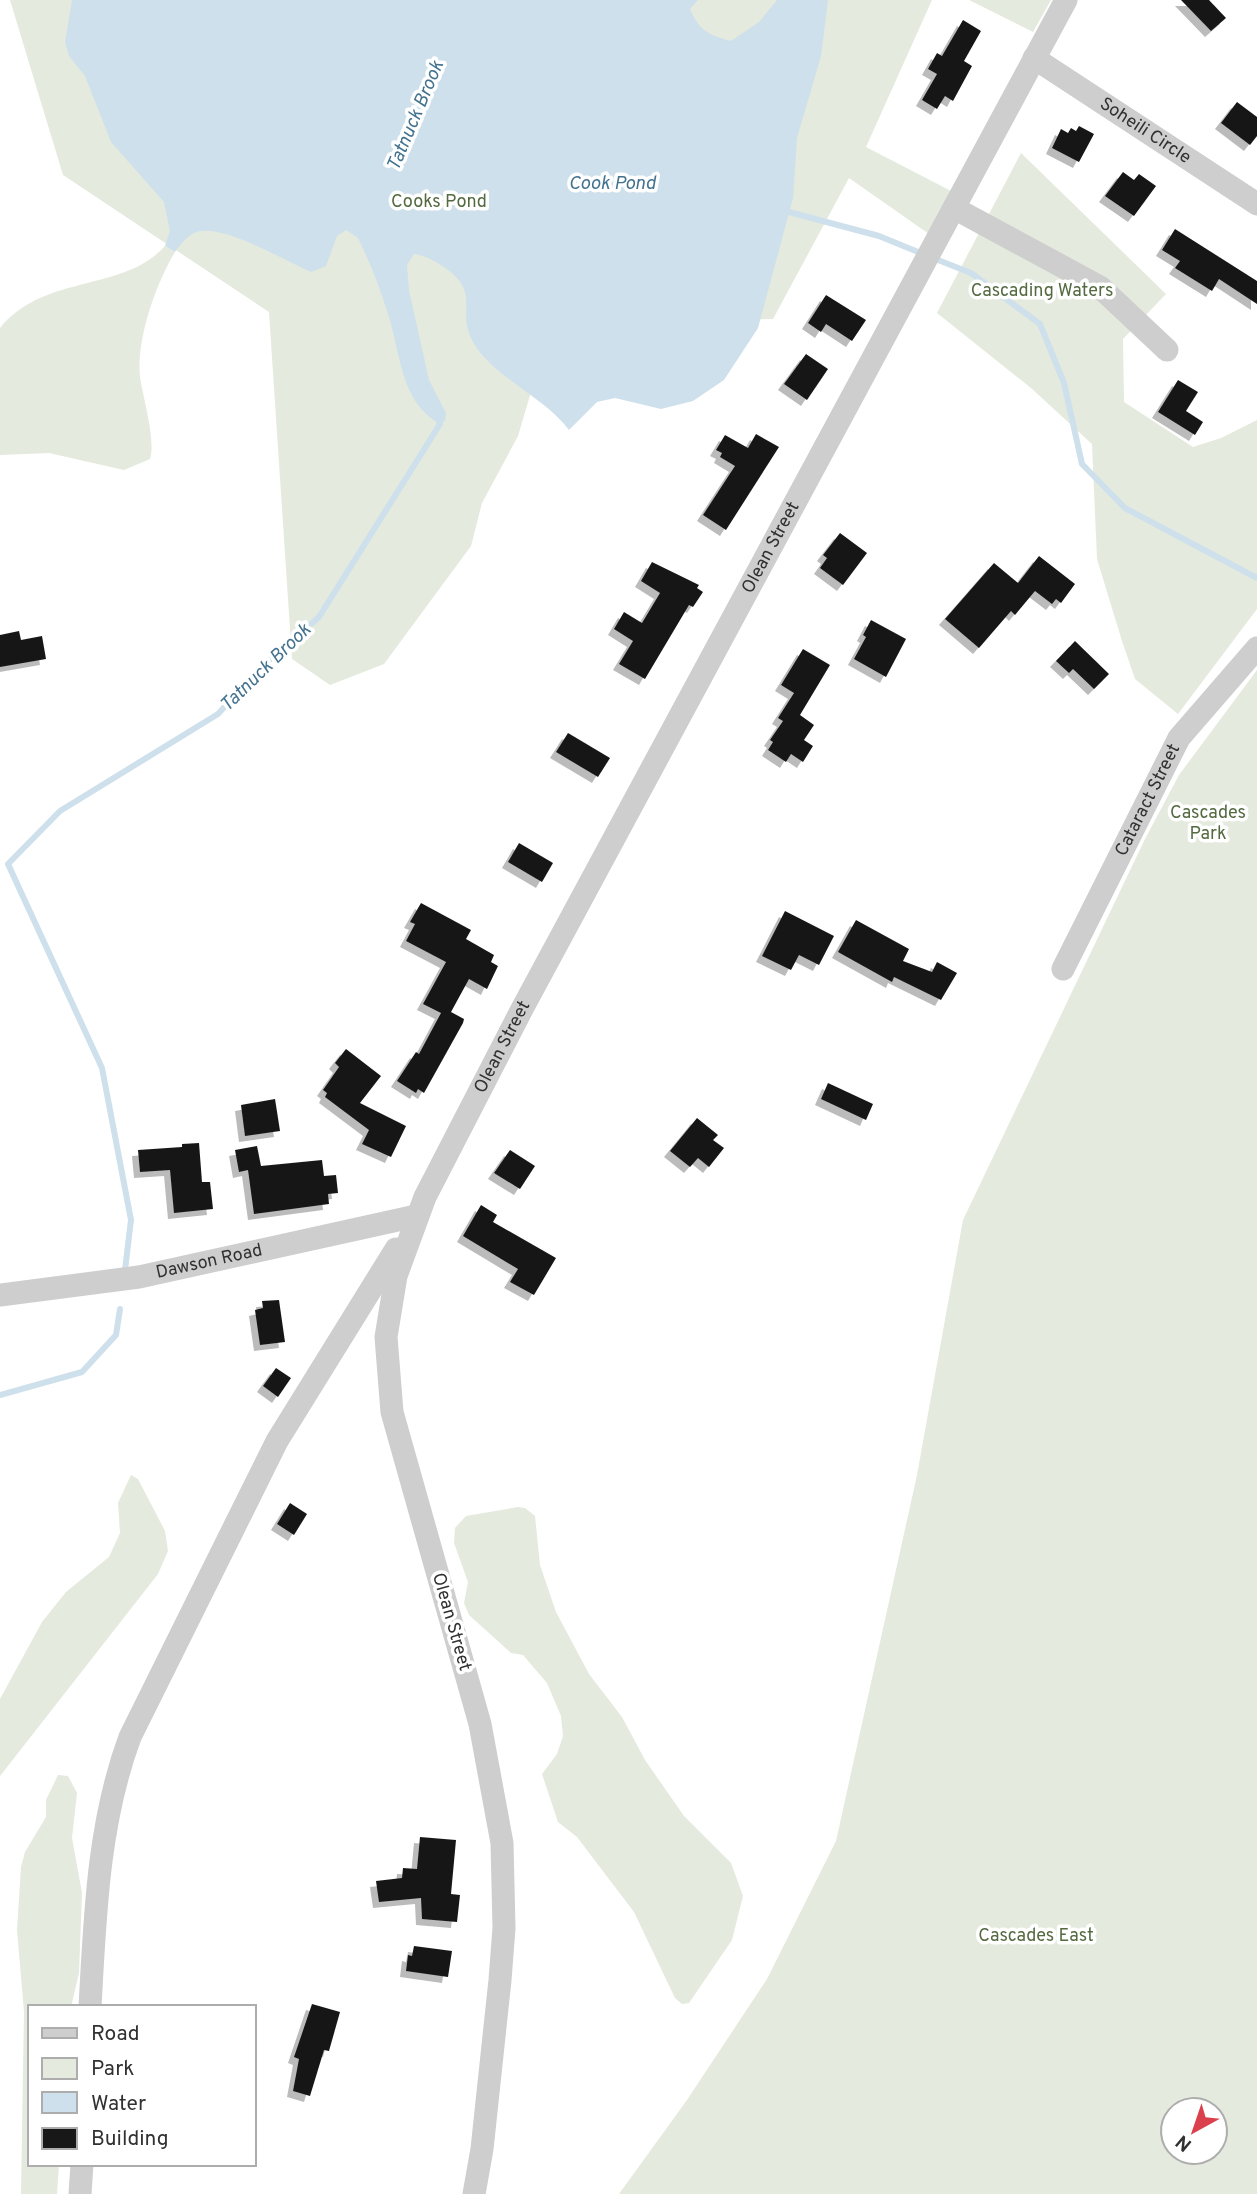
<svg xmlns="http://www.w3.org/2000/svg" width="1257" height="2194" viewBox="0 0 1257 2194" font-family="Overpass,sans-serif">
  <defs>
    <filter id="shadow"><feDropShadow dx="-6" dy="6" stdDeviation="0" flood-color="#0004"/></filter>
  </defs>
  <rect width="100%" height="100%" fill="#fff"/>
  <g fill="#e4eadd" fill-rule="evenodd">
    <path d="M 10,0 L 932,0 L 866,147 L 951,191 L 929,234 L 849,178 L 773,319 L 657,321 L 534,382 L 518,436 L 482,503 L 471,546 L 384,664 L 330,685 L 292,659 L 269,312 L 63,175 Z"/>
    <path d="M 969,0 L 1051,0 L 1033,32 Z"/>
    <path d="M 1021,153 L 1166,294 L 1123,339 L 1124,402 L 1193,447 L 1221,438 L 1257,420 L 1257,609 L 1178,714 L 1135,679 L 1122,641 L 1097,559 L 1092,444 L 1031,388 L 937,313 Z"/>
    <path d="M 165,246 L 175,252 C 156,283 136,340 140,377 C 143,398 156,440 150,459 L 124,470 L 49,453 L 0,455 L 0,328 C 45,273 123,293 165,246 Z"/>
    <path d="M 1257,670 L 1257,2194 L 619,2194 L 687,2100 L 767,1979 L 836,1841 L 917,1475 L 963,1220 L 1145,839 L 1179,775 ZM 1173,2110 L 1215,2110 L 1215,2152 L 1173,2152 Z"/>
    <path d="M 131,1475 L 138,1479 L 165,1531 L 168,1551 L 158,1574 L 0,1776 L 0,1699 L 42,1622 L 66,1592 L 109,1557 L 120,1533 L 118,1503 Z"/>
    <path d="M 518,1507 L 525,1508 L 535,1516 L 540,1565 L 556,1612 L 589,1674 L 622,1717 L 645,1760 L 684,1816 L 731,1863 L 743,1896 L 732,1940 L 689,2003 L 682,2004 L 675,1998 L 634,1912 L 577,1837 L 558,1822 L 542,1774 L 557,1754 L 563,1736 L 561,1716 L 547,1683 L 523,1655 L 511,1653 L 469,1615 L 464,1603 L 468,1582 L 454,1543 L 455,1528 L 466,1516 Z"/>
    <path d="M 58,1775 L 68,1776 L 77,1793 L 72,1838 L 82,1893 L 79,1973 L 71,2007 L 30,2007 L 30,2164 L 59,2164 L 57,2194 L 21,2194 L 24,2012 L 17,1930 L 21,1867 L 25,1852 L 46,1817 L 46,1800 Z"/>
  </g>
  <path fill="#cee0eb" d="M 72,0 L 698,0 L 690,9 C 699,30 708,35 731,41 L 759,22 L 777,0 L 828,0 L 821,56 L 797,138 L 793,198 L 758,328 L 724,380 L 693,401 L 661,409 L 615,398 L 597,402 L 569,430 C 545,397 487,374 471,338 C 458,310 479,293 448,270 C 437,262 427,256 414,254 L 407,265 L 409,290 L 429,380 L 446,413 L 445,421 L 440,424 C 400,402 401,354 388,314 C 380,288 370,262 358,238 L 346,230 L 337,236 L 326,266 L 311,272 C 285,261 219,221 194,233 C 186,237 181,244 175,252 L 165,246 L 170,231 L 164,202 L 111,142 L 85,76 L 69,56 L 65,42 Z"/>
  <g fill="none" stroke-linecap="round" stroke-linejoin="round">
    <g stroke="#cee0eb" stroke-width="6">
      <path d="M 789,212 L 879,236 L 923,254"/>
      <path d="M 933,258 L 971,273 L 1040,324 L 1064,383 L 1082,464 L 1125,508 L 1257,578"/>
      <path d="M 125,1270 L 131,1220 L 102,1068 L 8,864 L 60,811 L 218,714 L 259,669 L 319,617 L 440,424 L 437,416"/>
      <path d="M 0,1395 L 82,1372 L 116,1335 L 120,1309"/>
    </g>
  </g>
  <g fill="#181818" filter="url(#shadow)">
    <path d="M 1181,0 L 1209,0 L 1226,18 L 1211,31 Z"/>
    <path d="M 963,20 L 981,31 L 964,61 L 972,66 L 953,101 L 945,96 L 937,109 L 922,100 L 937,74 L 928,69 L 937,53 L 942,56 Z"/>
    <path d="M 1237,102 L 1257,117 L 1257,136 L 1250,145 L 1221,123 Z"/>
    <path d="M 1079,126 L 1094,134 L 1079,162 L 1052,148 L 1061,129 L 1068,133 L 1071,128 L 1076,131 Z"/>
    <path d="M 1123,172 L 1134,180 L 1139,174 L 1156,186 L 1134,216 L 1105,196 Z"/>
    <path d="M 1175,229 L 1257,281 L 1257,304 L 1219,279 L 1212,291 L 1175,268 L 1180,261 L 1162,250 Z"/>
    <path d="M 826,295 L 866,320 L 852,341 L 826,324 L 821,332 L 808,323 Z"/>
    <path d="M 806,354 L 828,369 L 807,400 L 784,384 Z"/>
    <path d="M 1178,380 L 1198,392 L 1186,411 L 1203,422 L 1195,435 L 1158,412 Z"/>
    <path d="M 756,434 L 779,447 L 726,530 L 703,515 L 735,466 L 720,457 L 722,453 L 716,450 L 725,435 L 748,448 Z"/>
    <path d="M 840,533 L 867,553 L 843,585 L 820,568 L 827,558 L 823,555 Z"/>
    <path d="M 1039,556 L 1075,584 L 1061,603 L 1056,599 L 1052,604 L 1035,591 L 1015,615 L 1011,611 L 979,648 L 945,619 L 994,563 L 1018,583 Z"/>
    <path d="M 652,562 L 699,585 L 697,588 L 703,592 L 693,607 L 689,605 L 645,679 L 619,664 L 633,641 L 614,629 L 624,612 L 642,623 L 660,593 L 641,581 Z"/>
    <path d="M 871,620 L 906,639 L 886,677 L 854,659 L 866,637 L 863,635 Z"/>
    <path d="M 19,631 L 21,640 L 42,636 L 46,659 L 0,667 L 0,635 Z"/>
    <path d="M 1075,641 L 1109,674 L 1094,689 L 1073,669 L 1069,673 L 1056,661 Z"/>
    <path d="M 803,649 L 830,665 L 800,715 L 814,725 L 804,740 L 813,746 L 803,762 L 791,754 L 786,762 L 768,750 L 773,742 L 770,740 L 783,721 L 778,718 L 794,693 L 781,685 Z"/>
    <path d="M 568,733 L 610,758 L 598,777 L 556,752 Z"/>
    <path d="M 519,843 L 553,863 L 542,882 L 508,862 Z"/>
    <path d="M 421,903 L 471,930 L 466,939 L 494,955 L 491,962 L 498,966 L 487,989 L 469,979 L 451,1012 L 464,1019 L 463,1023 L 424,1093 L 418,1089 L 416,1093 L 397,1081 L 416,1052 L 419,1054 L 441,1013 L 423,1004 L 446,962 L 406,941 L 415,924 L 410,922 Z"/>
    <path d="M 785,911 L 834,936 L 819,965 L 799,955 L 791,970 L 762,956 Z"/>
    <path d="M 856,920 L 909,949 L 903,961 L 932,972 L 937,962 L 957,973 L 941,1000 L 894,977 L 892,982 L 838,952 Z"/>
    <path d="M 346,1049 L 381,1076 L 360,1103 L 406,1126 L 391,1157 L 362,1144 L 369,1130 L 325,1097 L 327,1093 L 323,1090 L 339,1067 L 335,1063 Z"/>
    <path d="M 828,1083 L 873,1104 L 866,1120 L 821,1099 Z"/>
    <path d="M 275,1099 L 280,1131 L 245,1136 L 241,1105 Z"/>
    <path d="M 697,1118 L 718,1135 L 713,1140 L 724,1148 L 709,1167 L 698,1158 L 690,1167 L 670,1151 Z"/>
    <path d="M 199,1143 L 202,1182 L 210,1182 L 213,1209 L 174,1213 L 170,1170 L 140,1172 L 138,1150 L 182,1147 L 182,1144 Z"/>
    <path d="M 257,1146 L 261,1166 L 322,1160 L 324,1176 L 336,1175 L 338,1193 L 328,1194 L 329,1204 L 254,1214 L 248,1170 L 239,1172 L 235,1150 Z"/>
    <path d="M 510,1150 L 535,1166 L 520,1189 L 494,1173 Z"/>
    <path d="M 481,1205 L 497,1215 L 493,1222 L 556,1258 L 534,1295 L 510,1282 L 518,1269 L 463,1236 Z"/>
    <path d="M 279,1300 L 285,1342 L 260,1345 L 255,1310 L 263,1308 L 262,1301 Z"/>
    <path d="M 276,1368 L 291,1378 L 278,1397 L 263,1386 Z"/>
    <path d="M 290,1503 L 307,1514 L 294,1535 L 277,1524 Z"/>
    <path d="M 420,1837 L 456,1840 L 451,1894 L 460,1895 L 457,1922 L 422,1919 L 421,1898 L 379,1902 L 376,1881 L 402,1878 L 403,1868 L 417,1869 Z"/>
    <path d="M 414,1946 L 452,1951 L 448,1977 L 406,1971 L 408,1955 L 412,1956 Z"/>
    <path d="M 312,2004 L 340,2012 L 329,2051 L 324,2050 L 310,2096 L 293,2091 L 299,2059 L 294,2057 Z"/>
  </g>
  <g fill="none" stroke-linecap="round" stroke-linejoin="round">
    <g stroke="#cecece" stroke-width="23">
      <path id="s1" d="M 1034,58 L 1257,204"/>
      <path d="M 954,208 L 1100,287 L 1167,350"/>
      <path id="s2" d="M 1063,969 L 1179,738 L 1257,648"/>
      <path id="s3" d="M 0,1295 L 139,1277 L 416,1216"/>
      <path d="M 90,2007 C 95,1916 98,1823 130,1737 L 277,1441 L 396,1249"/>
      <path d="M 80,2194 L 82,2164"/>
      <path id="s4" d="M 474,2194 L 482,2149 L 500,1980 L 504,1928 L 502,1843 L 480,1724 L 392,1412 L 386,1337 L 396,1276 L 425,1197 L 522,1009 L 1066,0"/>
    </g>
  </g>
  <g text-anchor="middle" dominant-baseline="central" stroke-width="7" stroke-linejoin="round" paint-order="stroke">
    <g font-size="18" fill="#313131" stroke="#fff">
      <text stroke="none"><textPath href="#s1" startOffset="133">Soheili Circle</textPath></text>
      <text stroke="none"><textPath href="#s4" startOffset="1755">Olean Street</textPath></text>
      <text stroke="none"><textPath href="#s2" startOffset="189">Cataract Street</textPath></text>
      <text stroke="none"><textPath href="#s4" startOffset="1188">Olean Street</textPath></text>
      <text stroke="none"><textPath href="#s3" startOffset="212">Dawson Road</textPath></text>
      <text transform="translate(451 1622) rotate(74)">Olean Street</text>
    </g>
    <g font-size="18" fill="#546a40" stroke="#fff">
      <text x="439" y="202">Cooks Pond</text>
      <text x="1042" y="291">Cascading Waters</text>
      <text x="1208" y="813">Cascades<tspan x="1208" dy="21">Park</tspan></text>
      <text x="1036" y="1936">Cascades East</text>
    </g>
    <g font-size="19" font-style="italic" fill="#43728f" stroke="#fff">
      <text transform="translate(416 116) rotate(-67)">Tatnuck Brook</text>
      <text x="612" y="184">Cook Pond</text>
      <text transform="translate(266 668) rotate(-44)">Tatnuck Brook</text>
    </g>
  </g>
  <rect x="28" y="2005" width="228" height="161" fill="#ffffff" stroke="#adadad" stroke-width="2"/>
  <rect x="42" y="2028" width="35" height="10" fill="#cecece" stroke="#adadad" stroke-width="2"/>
  <text x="91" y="2040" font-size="21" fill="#313131">Road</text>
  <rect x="42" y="2058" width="35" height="21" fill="#e4eadd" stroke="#adadad" stroke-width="2"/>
  <text x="91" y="2075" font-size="21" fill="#313131">Park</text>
  <rect x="42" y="2092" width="35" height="21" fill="#cee0eb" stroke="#adadad" stroke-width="2"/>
  <text x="91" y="2110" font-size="21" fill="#313131">Water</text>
  <rect x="42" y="2128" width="35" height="21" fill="#181818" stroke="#adadad" stroke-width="2"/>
  <text x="91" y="2145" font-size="21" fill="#313131">Building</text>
  <g transform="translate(1194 2131) rotate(220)"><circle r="33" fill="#ffffff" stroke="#adadad" stroke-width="2"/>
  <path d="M0-5L12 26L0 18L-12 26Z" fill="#db404d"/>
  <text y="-10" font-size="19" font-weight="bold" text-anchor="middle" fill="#313131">N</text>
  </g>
</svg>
